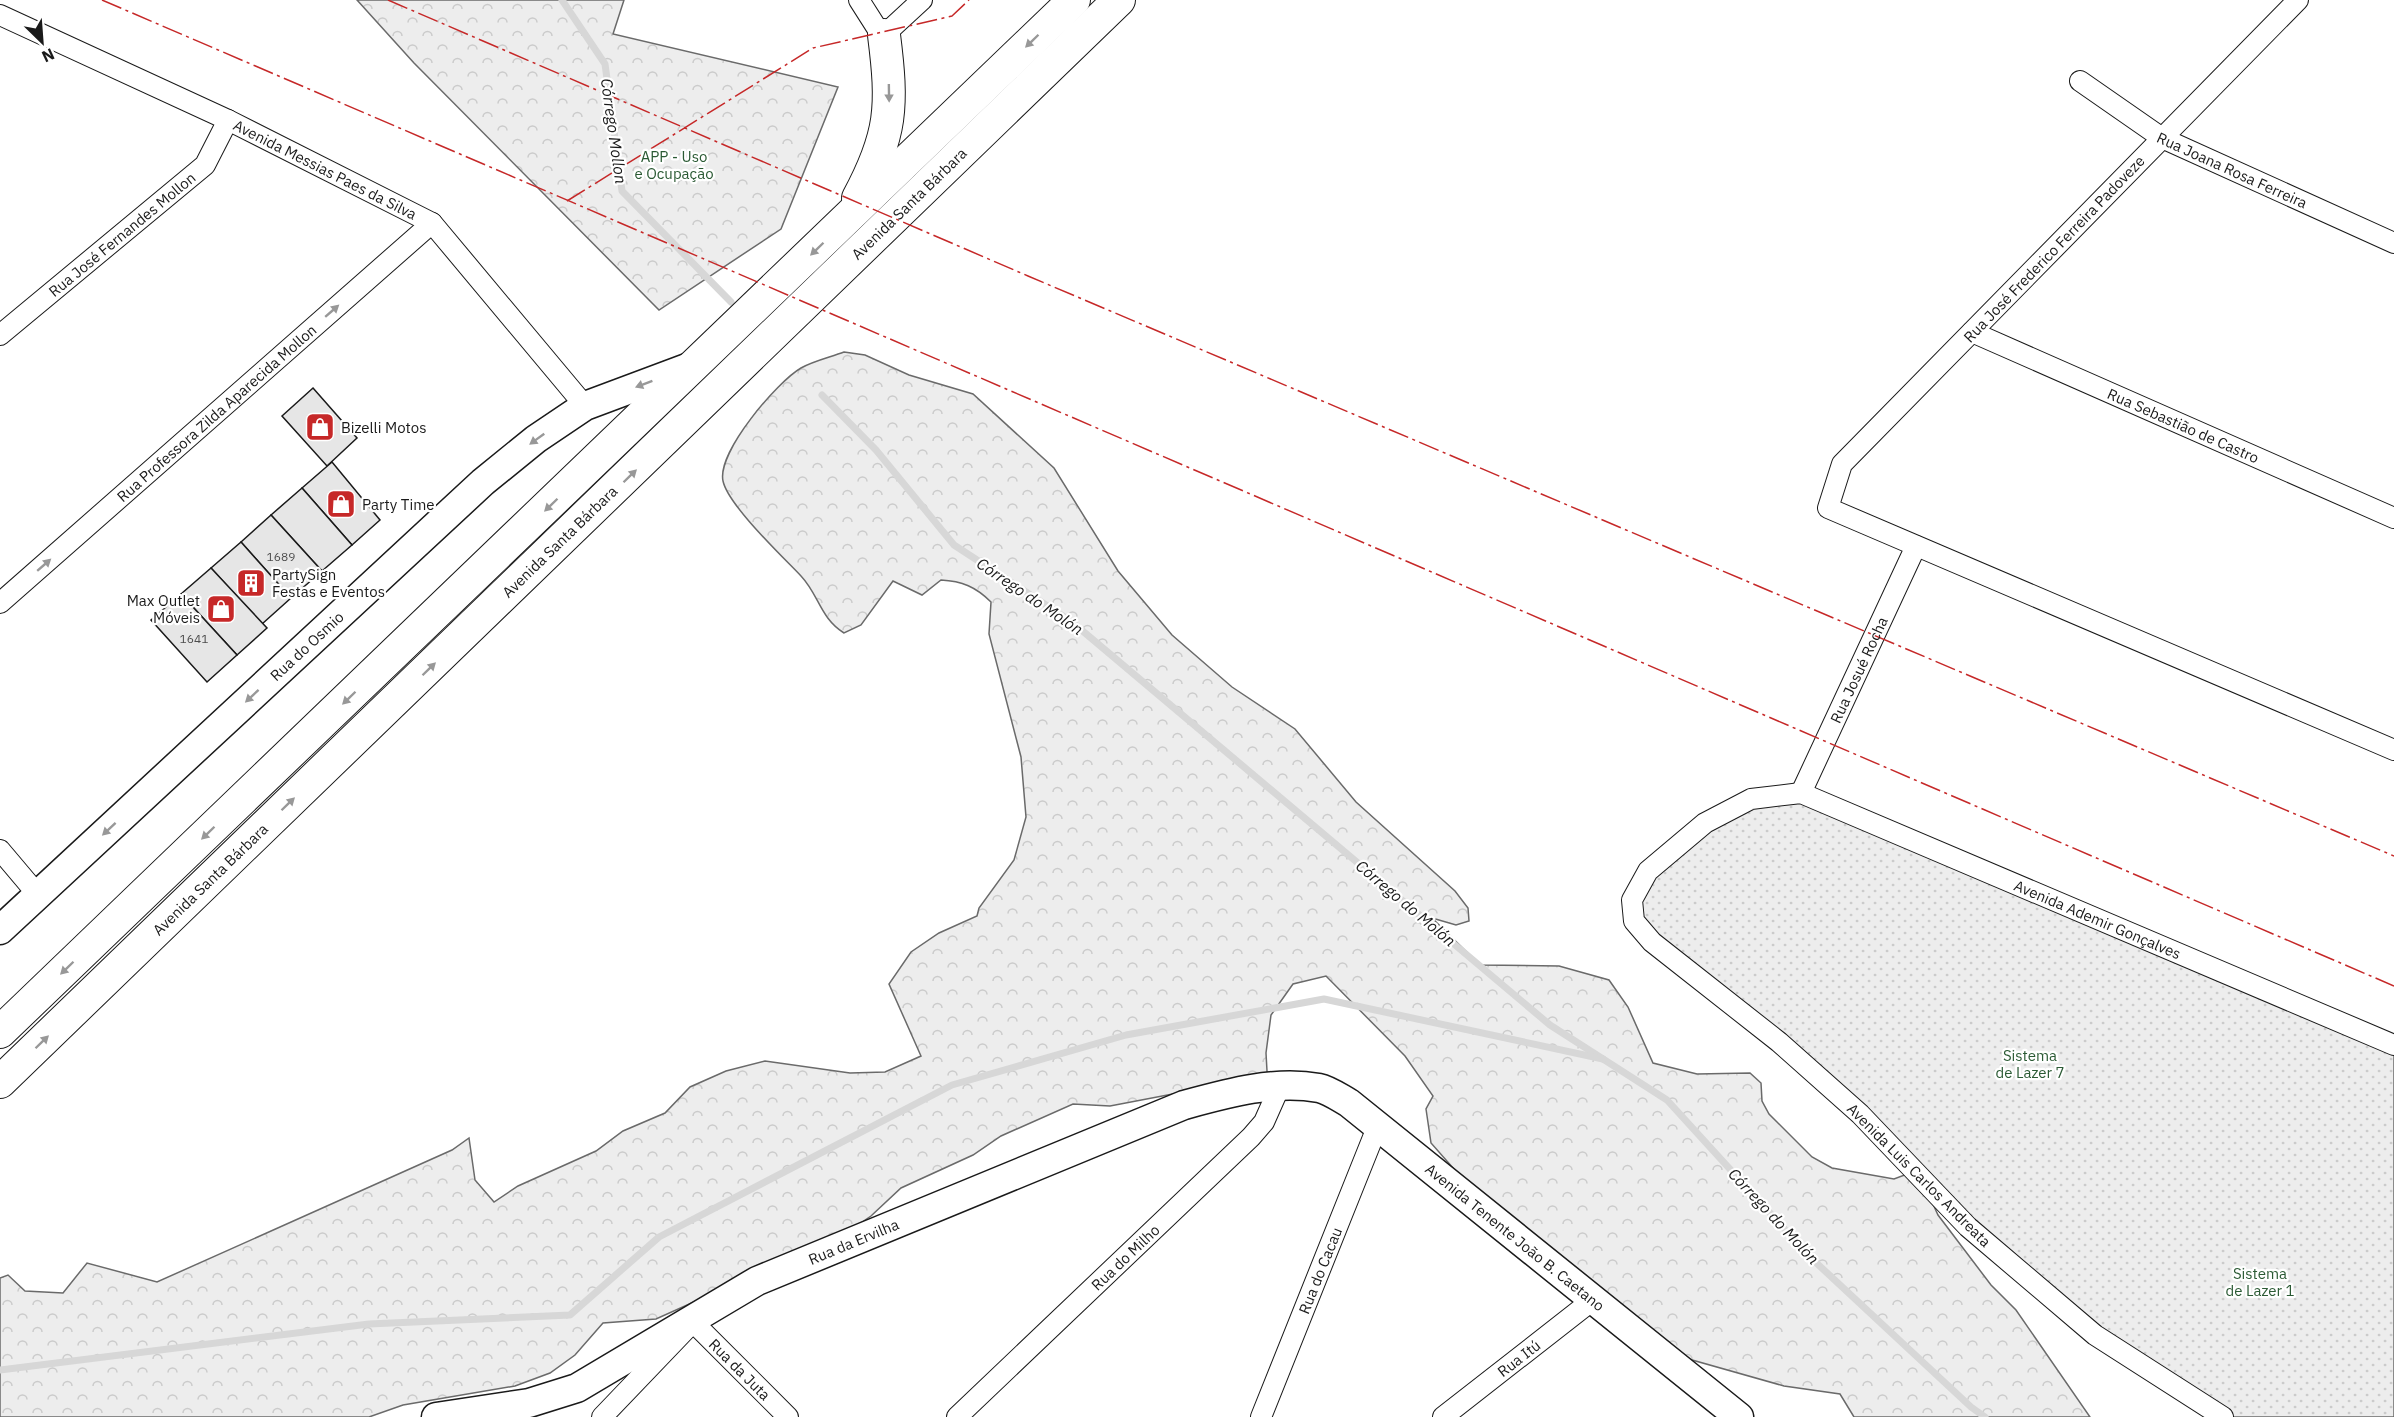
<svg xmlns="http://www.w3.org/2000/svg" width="2394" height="1417" viewBox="0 0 2394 1417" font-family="'IBM Plex Sans',sans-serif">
  <defs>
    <pattern id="grass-dots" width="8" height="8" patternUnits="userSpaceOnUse" patternTransform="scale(1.5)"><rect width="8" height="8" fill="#ededed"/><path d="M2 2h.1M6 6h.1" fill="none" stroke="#cbcbcb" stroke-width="1.8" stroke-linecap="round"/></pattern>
    <pattern id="forest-crowns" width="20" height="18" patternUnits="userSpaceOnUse" patternTransform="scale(1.5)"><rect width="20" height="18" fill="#ededed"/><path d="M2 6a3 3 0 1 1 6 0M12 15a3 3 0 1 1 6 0" fill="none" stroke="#cbcbcb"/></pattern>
  </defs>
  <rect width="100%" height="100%" fill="#fff"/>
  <path fill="url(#grass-dots)" stroke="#6a6a6a" stroke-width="1.5" d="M 1801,793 L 2394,1045 L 2394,1417 L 2223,1417 L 2095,1335 L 1634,921 L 1648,871 L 1705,823 Z"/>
  <g fill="url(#forest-crowns)" stroke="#6a6a6a" stroke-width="1.5">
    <path d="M 357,0 L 624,0 L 613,34 L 838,87 L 781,229 L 659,310 L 414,63 Z"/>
    <path d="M 844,352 L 865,355 L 909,375 L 973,394 L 1054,468 L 1118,571 L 1172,635 L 1232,687 L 1295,729 L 1356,802 L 1455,891 L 1468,908 L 1469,921 L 1456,925 L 1432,918 L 1480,965 L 1559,966 L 1609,980 L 1628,1007 L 1653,1063 L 1697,1074 L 1750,1073 L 1761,1083 L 1762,1101 L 1769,1114 L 1812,1157 L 1832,1168 L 1894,1179 L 1910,1173 L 1910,1153 L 1938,1215 L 1991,1285 L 2016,1310 L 2090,1417 L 1854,1417 L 1840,1394 L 1784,1386 L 1678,1356 L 1498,1219 L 1431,1143 L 1426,1109 L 1433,1096 L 1405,1056 L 1326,976 L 1293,984 L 1271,1015 L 1266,1053 L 1268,1089 L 1178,1093 L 1110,1106 L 1073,1104 L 1001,1136 L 973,1155 L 901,1188 L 871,1216 L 843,1235 L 656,1319 L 603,1323 L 575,1355 L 550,1373 L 515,1386 L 403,1405 L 369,1417 L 0,1417 L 0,1278 L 8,1275 L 25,1291 L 63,1293 L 87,1263 L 157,1282 L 452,1150 L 469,1138 L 475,1180 L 494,1202 L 518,1186 L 596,1151 L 623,1131 L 665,1113 L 690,1087 L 726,1071 L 765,1061 L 850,1073 L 885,1072 L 921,1056 L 889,984 L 911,952 L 939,933 L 977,916 L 979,908 L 1014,860 L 1026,817 L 1021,757 L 989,634 L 991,602 C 976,587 962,581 941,580 L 922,595 L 893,581 L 861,625 L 844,633 C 820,618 819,595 801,576 C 783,557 728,505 723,481 C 717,452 777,382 801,368 C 813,361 831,357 844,352 Z"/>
  </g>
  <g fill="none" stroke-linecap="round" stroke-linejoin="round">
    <g stroke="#d7d7d7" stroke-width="7">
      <path d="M 562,0 L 605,64 L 622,191 L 731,302"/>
      <path d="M 822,395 L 876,450 L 954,545 L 1072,622 L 1550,1025 L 1667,1100 L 1810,1257 L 1971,1407 L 1985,1417"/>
      <path d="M 0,1370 L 369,1324 L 570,1315 L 659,1237 L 952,1085 L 1126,1035 L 1324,999 L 1603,1059"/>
    </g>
  </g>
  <g fill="#e6e6e6" stroke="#1a1a1a" stroke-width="1.5">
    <path d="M 313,388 L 357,438 L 327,466 L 282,416 Z"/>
    <path d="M 332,462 L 380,520 L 352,545 L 302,488 Z"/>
    <path d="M 302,488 L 352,545 L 322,571 L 271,515 Z"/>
    <path d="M 271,515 L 322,571 L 291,598 L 241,542 Z"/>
    <path d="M 241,542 L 291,598 L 262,624 L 211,568 Z"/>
    <path d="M 211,568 L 267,628 L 237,655 L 181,594 Z"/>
    <path d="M 181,594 L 237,655 L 207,682 L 151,620 Z"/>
  </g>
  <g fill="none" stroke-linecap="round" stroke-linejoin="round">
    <g stroke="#1a1a1a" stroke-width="22">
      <g id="street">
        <path d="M 859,0 L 880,33 L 884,35 L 922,0"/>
        <path d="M 2298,0 L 1842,464 L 1828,508 L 2394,750"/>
        <path id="s1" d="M 0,15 L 228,120 L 432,223 L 585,406"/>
        <path id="s2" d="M 2080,81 L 2162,138 L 2394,243"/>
        <path id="s3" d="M 1972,332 L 2394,518"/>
        <path id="s4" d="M 0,335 L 205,165 L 228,120"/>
        <path id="s5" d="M 0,603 L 432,223"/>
        <path id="s6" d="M 1801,793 L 1916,546"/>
        <path d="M 0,850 L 38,895"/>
        <path id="s7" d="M 602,1417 L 693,1322 L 788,1417"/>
        <path id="s8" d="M 957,1417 L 1251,1137 L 1264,1122 L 1280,1086"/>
        <path id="s9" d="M 1261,1417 L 1378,1125"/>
        <path id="s10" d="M 1443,1417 L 1594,1299"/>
        <path id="s11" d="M 2223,1417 L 2095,1335 L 1968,1227 L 1860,1114 L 1779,1042 L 1652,942 L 1634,921 L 1632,900 L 1648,871 L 1705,823 L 1751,799 L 1801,793 L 2394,1045"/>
      </g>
    </g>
    <g stroke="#1a1a1a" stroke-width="31">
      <g id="secondary">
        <path id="s12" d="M 0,930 L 483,482 L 536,439 L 585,406 L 692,366"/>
        <path id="s13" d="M 436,1417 L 529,1403 L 577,1388 L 757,1281 L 1184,1105 C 1228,1093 1274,1080 1319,1088 C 1329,1090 1340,1098 1349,1103 L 1739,1417"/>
      </g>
    </g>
    <g stroke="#1a1a1a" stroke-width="34">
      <g id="primary">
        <path d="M 858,198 C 892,135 893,106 884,35"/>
        <path d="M 0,1032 L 1074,0"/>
        <path id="s14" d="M 0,1082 L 1119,0"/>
      </g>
    </g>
    <use href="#street" stroke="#fff" stroke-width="20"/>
    <use href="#secondary" stroke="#fff" stroke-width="28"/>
    <use href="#primary" stroke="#fff" stroke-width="32"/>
    <g stroke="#c62828" stroke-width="1.5" stroke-dasharray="21 4.5 3 4.5" stroke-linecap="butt">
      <path d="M 102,0 L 2394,986"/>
      <path d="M 388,0 L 1028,276 L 2394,856"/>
      <path d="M 567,201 L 813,48 L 952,16 L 969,0"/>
    </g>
  </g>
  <defs><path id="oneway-solid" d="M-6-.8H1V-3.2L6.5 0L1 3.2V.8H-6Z" transform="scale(1.5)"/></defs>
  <g fill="#989898">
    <use href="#oneway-solid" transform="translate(1032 41) rotate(136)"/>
    <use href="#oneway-solid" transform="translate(889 93) rotate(89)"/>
    <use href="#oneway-solid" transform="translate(817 249) rotate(136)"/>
    <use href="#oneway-solid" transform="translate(332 311) rotate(-41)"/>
    <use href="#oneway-solid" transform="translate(644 384) rotate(159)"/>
    <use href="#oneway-solid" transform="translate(537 439) rotate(144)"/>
    <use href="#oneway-solid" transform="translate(630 476) rotate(-44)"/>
    <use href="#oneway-solid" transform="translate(551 505) rotate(136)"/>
    <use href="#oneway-solid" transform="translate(44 565) rotate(-41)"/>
    <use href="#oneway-solid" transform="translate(429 669) rotate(-44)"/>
    <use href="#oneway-solid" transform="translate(252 696) rotate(137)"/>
    <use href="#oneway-solid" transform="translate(349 698) rotate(136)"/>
    <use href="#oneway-solid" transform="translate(288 804) rotate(-44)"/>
    <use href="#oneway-solid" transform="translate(109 829) rotate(137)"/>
    <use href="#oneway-solid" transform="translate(208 833) rotate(136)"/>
    <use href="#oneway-solid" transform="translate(67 968) rotate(136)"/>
    <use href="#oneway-solid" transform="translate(42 1042) rotate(-44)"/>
  </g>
  <defs>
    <g id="shop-square" transform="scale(1.5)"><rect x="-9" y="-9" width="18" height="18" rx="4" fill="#c62828" stroke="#fff"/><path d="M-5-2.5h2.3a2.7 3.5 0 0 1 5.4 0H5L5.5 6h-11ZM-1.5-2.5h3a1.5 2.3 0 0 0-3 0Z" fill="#fff"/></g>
    <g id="building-square" transform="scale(1.5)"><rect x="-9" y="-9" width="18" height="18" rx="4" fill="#c62828" stroke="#fff"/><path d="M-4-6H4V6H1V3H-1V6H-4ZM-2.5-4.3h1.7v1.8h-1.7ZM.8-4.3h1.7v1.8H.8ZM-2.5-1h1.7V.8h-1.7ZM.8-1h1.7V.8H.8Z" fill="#fff"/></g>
  </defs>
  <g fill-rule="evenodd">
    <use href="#shop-square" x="320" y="427"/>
    <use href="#shop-square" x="341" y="504"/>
    <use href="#building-square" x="251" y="583"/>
    <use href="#shop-square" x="221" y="609"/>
  </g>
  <g text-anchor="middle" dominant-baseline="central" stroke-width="4.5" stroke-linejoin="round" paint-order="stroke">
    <g font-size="12" fill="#4d4d4d">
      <text x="281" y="556">1689</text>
      <text x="194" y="638">1641</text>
    </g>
    <g font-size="15" fill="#2b5a34" stroke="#fff">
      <text x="674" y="156">APP - Uso<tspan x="674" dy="17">e Ocupação</tspan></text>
      <text x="2030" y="1055">Sistema<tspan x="2030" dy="17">de Lazer 7</tspan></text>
      <text x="2260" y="1273">Sistema<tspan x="2260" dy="17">de Lazer 1</tspan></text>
    </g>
    <g font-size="15" fill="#1a1a1a" stroke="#fff">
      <text stroke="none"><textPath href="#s1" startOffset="360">Avenida Messias Paes da Silva</textPath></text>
      <text stroke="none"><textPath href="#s2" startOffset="177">Rua Joana Rosa Ferreira</textPath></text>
      <text stroke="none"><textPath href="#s14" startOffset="1264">Avenida Santa Bárbara</textPath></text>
      <text stroke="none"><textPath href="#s4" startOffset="158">Rua José Fernandes Mollon</textPath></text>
      <text transform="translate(2054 249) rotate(-46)">Rua José Frederico Ferreira Padoveze</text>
      <text stroke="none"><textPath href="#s5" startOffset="288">Rua Professora Zilda Aparecida Mollon</textPath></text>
      <text stroke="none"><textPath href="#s3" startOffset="231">Rua Sebastião de Castro</textPath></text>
      <text stroke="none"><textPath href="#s14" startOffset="778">Avenida Santa Bárbara</textPath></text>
      <text stroke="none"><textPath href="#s12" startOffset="418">Rua do Osmio</textPath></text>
      <text stroke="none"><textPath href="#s6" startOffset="136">Rua Josué Rocha</textPath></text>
      <text stroke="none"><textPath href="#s14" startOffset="292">Avenida Santa Bárbara</textPath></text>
      <text stroke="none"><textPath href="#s11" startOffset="1326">Avenida Ademir Gonçalves</textPath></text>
      <text transform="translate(1919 1175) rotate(45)">Avenida Luis Carlos Andreata</text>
      <text stroke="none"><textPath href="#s13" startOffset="1200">Avenida Tenente João B. Caetano</textPath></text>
      <text stroke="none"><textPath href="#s13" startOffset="458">Rua da Ervilha</textPath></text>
      <text stroke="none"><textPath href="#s8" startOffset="232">Rua do Milho</textPath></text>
      <text stroke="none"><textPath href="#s9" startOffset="158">Rua do Cacau</textPath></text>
      <text stroke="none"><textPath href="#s10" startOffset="96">Rua Itú</textPath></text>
      <text stroke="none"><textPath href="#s7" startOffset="198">Rua da Juta</textPath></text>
    </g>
    <g font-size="15" fill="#1a1a1a" stroke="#fff" text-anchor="start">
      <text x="341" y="427">Bizelli Motos</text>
      <text x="362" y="504">Party Time</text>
      <text x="272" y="574">PartySign<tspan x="272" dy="17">Festas e Eventos</tspan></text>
      <text x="200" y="600" text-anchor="end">Max Outlet<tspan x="200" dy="17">Móveis</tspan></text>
    </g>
    <g font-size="16" font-style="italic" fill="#1a1a1a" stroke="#fff">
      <text transform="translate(614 131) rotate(82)">Córrego Mollon</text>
      <text transform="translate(1030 596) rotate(34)">Córrego do Molón</text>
      <text transform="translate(1406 903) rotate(40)">Córrego do Molón</text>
      <text transform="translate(1774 1216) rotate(47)">Córrego do Molón</text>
    </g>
  </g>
  <g transform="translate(42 42) rotate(155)" stroke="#ffffff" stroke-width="4.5" paint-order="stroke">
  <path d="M0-4.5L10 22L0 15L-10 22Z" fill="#1a1a1a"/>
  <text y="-9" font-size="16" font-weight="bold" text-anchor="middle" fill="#1a1a1a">N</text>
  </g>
</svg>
